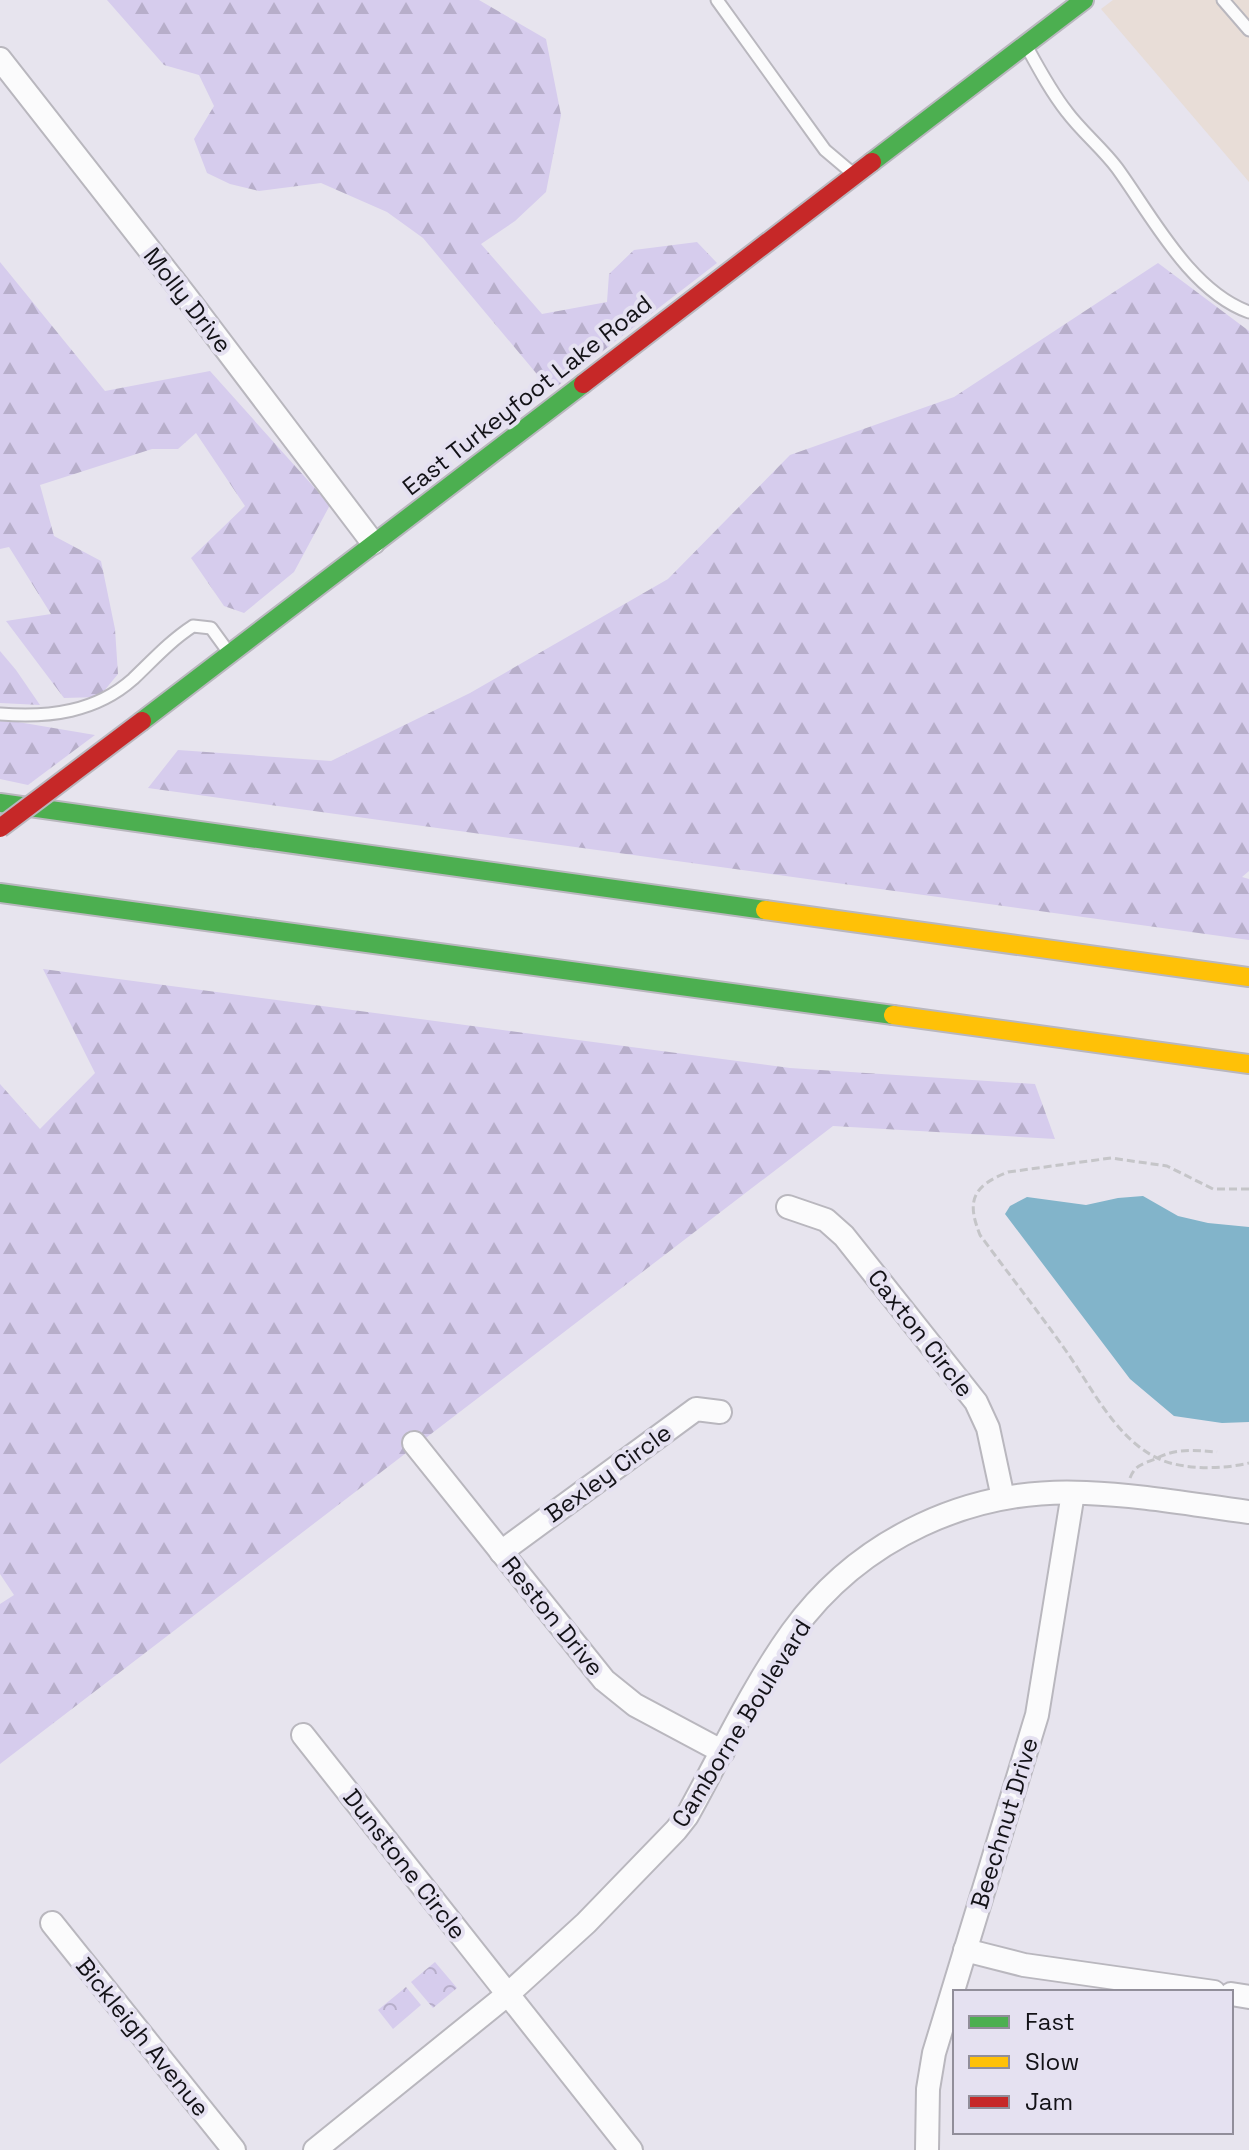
<svg xmlns="http://www.w3.org/2000/svg" width="1249" height="2150" viewBox="0 0 1249 2150" font-family="'Space Grotesk',sans-serif">
  <defs>
    <pattern id="forest-firs" width="22" height="20" patternUnits="userSpaceOnUse" patternTransform="scale(2)"><rect width="22" height="20" fill="#d6cced"/><path d="M5 1l3.5 6h-7zM16 11l3.5 6h-7z" fill="#b7aeca"/></pattern>
    <pattern id="park-crowns" width="20" height="18" patternUnits="userSpaceOnUse" patternTransform="scale(2)"><rect width="20" height="18" fill="#d6cced"/><path d="M2 6a3 3 0 1 1 6 0M12 15a3 3 0 1 1 6 0" fill="none" stroke="#b7aeca"/></pattern>
  </defs>
  <rect width="100%" height="100%" fill="#e7e4ee"/>
  <path fill="#e8ddd7" d="M 1113,0 L 1249,0 L 1249,182 L 1101,9 Z"/>
  <g fill="url(#forest-firs)">
    <path d="M 107,0 L 479,0 L 546,39 L 561,115 L 546,192 L 515,221 L 481,244 L 542,314 L 607,302 L 609,274 L 634,250 L 697,242 L 717,263 L 551,391 L 423,238 L 387,212 L 321,183 L 259,191 L 230,184 L 207,173 L 194,139 L 214,106 L 199,75 L 164,65 Z"/>
    <path d="M 0,262 L 105,391 L 210,371 L 330,505 L 294,572 L 244,613 L 224,606 L 191,558 L 245,506 L 196,433 L 178,449 L 152,449 L 40,485 L 54,536 L 101,561 L 115,629 L 118,674 L 99,697 L 64,698 L 6,621 L 51,614 L 9,547 L 0,549 Z"/>
    <path d="M 1158,263 L 1249,331 L 1249,871 L 1242,877 L 1249,879 L 1249,940 L 148,788 L 178,750 L 331,761 L 470,693 L 668,579 L 790,455 L 954,397 Z"/>
    <path d="M 0,651 L 16,670 L 40,705 L 0,703 Z"/>
    <path d="M 0,719 L 95,735 L 28,785 L 0,779 Z"/>
    <path d="M 43,969 L 790,1068 L 1035,1084 L 1055,1139 L 833,1126 L 0,1764 L 0,1604 L 14,1595 L 0,1574 L 0,1084 L 40,1129 L 95,1073 Z"/>
  </g>
  <g fill="url(#park-crowns)">
    <path d="M 435,1962 L 457,1988 L 433,2008 L 411,1982 Z"/>
    <path d="M 406,1987 L 421,2005 L 393,2029 L 378,2010 Z"/>
  </g>
  <path fill="#82b4ca" d="M 1143,1196 L 1178,1216 L 1208,1223 L 1249,1227 L 1249,1422 L 1222,1423 L 1174,1416 L 1130,1379 L 1005,1214 L 1010,1206 L 1027,1197 L 1086,1205 L 1118,1198 Z"/>
  <g fill="none" stroke-linecap="round" stroke-linejoin="round">
    <g stroke="#b9b7be" stroke-width="15">
      <g id="lane">
        <path d="M 717,0 L 825,150 L 851,172"/>
        <path d="M 1223,0 L 1249,30"/>
        <path d="M 1028,49 C 1040,71 1052,93 1067,112 C 1082,132 1102,148 1117,168 C 1152,216 1190,291 1249,312"/>
        <path d="M 0,714 C 49,718 96,712 133,679 C 153,660 170,641 193,626 L 211,628 L 227,650"/>
      </g>
    </g>
    <g stroke="#b9b7be" stroke-width="26">
      <g id="street">
        <path d="M 0,59 L 185,295 L 373,543"/>
        <path d="M 788,1207 L 826,1220 L 844,1236 L 976,1402 L 988,1428 L 1003,1498"/>
        <path d="M 414,1443 L 604,1680 L 635,1705 L 723,1752"/>
        <path d="M 501,1552 L 696,1409 L 720,1412"/>
        <path d="M 303,1735 L 631,2150"/>
        <path d="M 52,1923 L 234,2150"/>
        <path d="M 965,1950 L 1024,1965 L 1214,1992"/>
        <path d="M 1231,1994 L 1249,1997"/>
        <path d="M 315,2150 L 508,1994 L 586,1923 L 676,1830 L 687,1816 C 721,1755 751,1689 792,1632 C 860,1538 971,1487 1086,1493 C 1141,1495 1195,1505 1249,1512"/>
        <path d="M 927,2150 L 928,2089 L 934,2053 L 1037,1715 L 1073,1493"/>
      </g>
    </g>
    <g stroke="#b9b7be" stroke-width="22">
      <g id="fast">
        <path d="M 872,162 L 1084,0"/>
        <path d="M 142,721 L 583,384"/>
        <path d="M 0,803 L 765,910"/>
        <path d="M 0,893 L 893,1015"/>
      </g>
    </g>
    <g stroke="#b9b7be" stroke-width="22">
      <g id="slow">
        <path d="M 765,910 L 1249,977"/>
        <path d="M 893,1015 L 1249,1064"/>
      </g>
    </g>
    <g stroke="#b9b7be" stroke-width="22">
      <path id="jam" d="M 583,384 L 872,162"/>
    </g>
    <g stroke="#c5c5c8" stroke-width="3" stroke-dasharray="8 4" stroke-linecap="butt">
      <path d="M 1249,1189 L 1213,1189 L 1167,1166 L 1111,1158 L 1008,1172 C 973,1186 966,1200 980,1235 C 1008,1273 1037,1310 1064,1348 C 1092,1387 1117,1443 1164,1461 C 1189,1470 1224,1469 1249,1463"/>
      <path d="M 1130,1478 C 1135,1465 1143,1464 1155,1459 C 1176,1448 1194,1450 1217,1452"/>
    </g>
    <use href="#lane" stroke="#fbfbfc" stroke-width="11"/>
    <use href="#street" stroke="#fbfbfc" stroke-width="22"/>
    <use href="#fast" stroke="#4caf50" stroke-width="18"/>
    <use href="#slow" stroke="#ffc107" stroke-width="18"/>
    <use href="#jam" stroke="#c62828" stroke-width="18"/>
    <g stroke="#b9b7be" stroke-width="22" stroke-linecap="butt">
      <path id="jam-bridge" d="M 0,828 L 142,721"/>
    </g>
    <use href="#jam-bridge" stroke="#c62828" stroke-width="18"/>
  </g>
  <g text-anchor="middle" dominant-baseline="central" stroke-width="8" stroke-linejoin="round" paint-order="stroke">
    <g font-size="24" fill="#131217" stroke="#e5e1f1">
      <text transform="translate(188 300) rotate(52)">Molly Drive</text>
      <text transform="translate(527 395) rotate(-38)">East Turkeyfoot Lake Road</text>
      <text transform="translate(921 1333) rotate(52)">Caxton Circle</text>
      <text transform="translate(608 1473) rotate(-36)">Bexley Circle</text>
      <text transform="translate(553 1616) rotate(51)">Reston Drive</text>
      <text transform="translate(741 1723) rotate(-58)">Camborne Boulevard</text>
      <text transform="translate(1004 1823) rotate(-73)">Beechnut Drive</text>
      <text transform="translate(405 1864) rotate(52)">Dunstone Circle</text>
      <text transform="translate(143 2037) rotate(51)">Bickleigh Avenue</text>
    </g>
  </g>
  <rect x="953" y="1990" width="280" height="144" fill="#e5e1f1" stroke="#918e9a" stroke-width="2"/>
  <rect x="969" y="2016" width="40" height="12" fill="#4caf50" stroke="#918e9a" stroke-width="2"/>
  <text x="1025" y="2030" font-size="24" fill="#131217">Fast</text>
  <rect x="969" y="2056" width="40" height="12" fill="#ffc107" stroke="#918e9a" stroke-width="2"/>
  <text x="1025" y="2070" font-size="24" fill="#131217">Slow</text>
  <rect x="969" y="2096" width="40" height="12" fill="#c62828" stroke="#918e9a" stroke-width="2"/>
  <text x="1025" y="2110" font-size="24" fill="#131217">Jam</text>
</svg>
